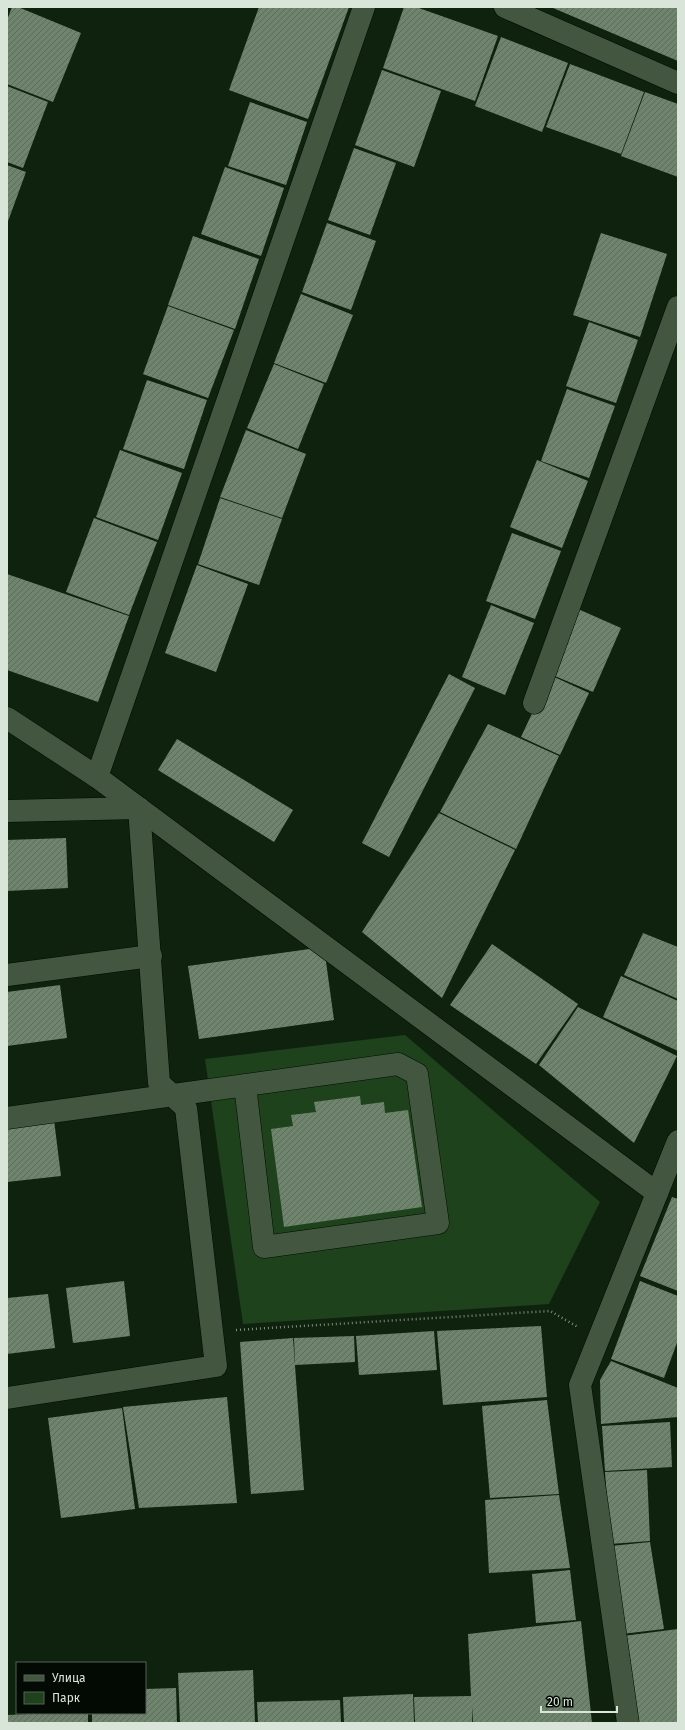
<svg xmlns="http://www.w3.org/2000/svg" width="685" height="1730" viewBox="0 0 685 1730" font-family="'Fira Sans',sans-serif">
  <defs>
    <pattern id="building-hatch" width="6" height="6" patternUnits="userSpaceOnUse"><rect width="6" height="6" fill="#6e846c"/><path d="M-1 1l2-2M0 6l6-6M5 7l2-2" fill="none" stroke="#5c6b5b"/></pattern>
  </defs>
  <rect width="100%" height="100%" fill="#0f220e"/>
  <path fill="#1e421b" d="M 405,1035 L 600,1202 L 549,1304 L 243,1324 L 205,1059 Z"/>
  <g fill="url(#building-hatch)">
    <path d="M 12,7 L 18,7 L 81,33 L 53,102 L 7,84 L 7,20 Z"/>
    <path d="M 259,7 L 349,7 L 308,119 L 229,90 Z"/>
    <path d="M 404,7 L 416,7 L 498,36 L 475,101 L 383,68 Z"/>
    <path d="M 554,7 L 678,7 L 678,61 L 553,8 Z"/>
    <path d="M 501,37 L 568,63 L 542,132 L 475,106 Z"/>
    <path d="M 570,64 L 644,92 L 621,154 L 546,127 Z"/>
    <path d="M 382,70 L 441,91 L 414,167 L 355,145 Z"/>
    <path d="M 7,86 L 48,102 L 23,168 L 7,162 Z"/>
    <path d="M 645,92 L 678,104 L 678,177 L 621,156 Z"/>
    <path d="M 250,102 L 307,122 L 286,185 L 228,166 Z"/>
    <path d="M 354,148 L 396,163 L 370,235 L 328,220 Z"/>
    <path d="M 7,165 L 26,172 L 7,224 Z"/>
    <path d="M 225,167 L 284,188 L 261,256 L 201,234 Z"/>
    <path d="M 327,223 L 376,241 L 351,310 L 302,292 Z"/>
    <path d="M 601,233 L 667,254 L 640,337 L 573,315 Z"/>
    <path d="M 193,236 L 259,259 L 235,329 L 168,305 Z"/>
    <path d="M 301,294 L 353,315 L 326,383 L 274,363 Z"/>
    <path d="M 168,306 L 234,330 L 208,398 L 143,374 Z"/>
    <path d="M 589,322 L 638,340 L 616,403 L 566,386 Z"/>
    <path d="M 274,364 L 324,384 L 298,449 L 247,428 Z"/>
    <path d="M 147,380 L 207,400 L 184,469 L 123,449 Z"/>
    <path d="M 567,389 L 615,406 L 589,478 L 541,461 Z"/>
    <path d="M 246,430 L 306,454 L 282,518 L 220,497 Z"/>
    <path d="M 120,450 L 182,473 L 158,540 L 96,517 Z"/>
    <path d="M 537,460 L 588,481 L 562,548 L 510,527 Z"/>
    <path d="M 220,498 L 282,519 L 259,585 L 198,564 Z"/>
    <path d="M 94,518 L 157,542 L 129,615 L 66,592 Z"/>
    <path d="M 512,533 L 561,551 L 535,619 L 486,601 Z"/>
    <path d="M 197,565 L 248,584 L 216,672 L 165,653 Z"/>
    <path d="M 7,574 L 129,616 L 98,702 L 7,670 Z"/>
    <path d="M 491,605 L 534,623 L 505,695 L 462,677 Z"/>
    <path d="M 578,609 L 621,628 L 593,692 L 550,674 Z"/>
    <path d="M 449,674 L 475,688 L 389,857 L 362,843 Z"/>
    <path d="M 550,675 L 589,693 L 560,755 L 521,737 Z"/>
    <path d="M 488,724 L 559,756 L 516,849 L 440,812 Z"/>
    <path d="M 177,739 L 293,810 L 274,842 L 158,770 Z"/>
    <path d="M 439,813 L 515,850 L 442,998 L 362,932 Z"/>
    <path d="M 66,838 L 68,888 L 7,891 L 7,840 Z"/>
    <path d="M 643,933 L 678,947 L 678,999 L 624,975 Z"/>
    <path d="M 492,944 L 578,1004 L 536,1064 L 450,1005 Z"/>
    <path d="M 324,947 L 334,1020 L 199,1039 L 188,966 Z"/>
    <path d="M 621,976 L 678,1001 L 678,1051 L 603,1017 Z"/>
    <path d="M 60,985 L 67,1038 L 7,1046 L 7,992 Z"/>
    <path d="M 578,1007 L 677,1056 L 634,1143 L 539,1065 Z"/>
    <path d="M 360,1096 L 361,1105 L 384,1102 L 385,1113 L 408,1110 L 422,1207 L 284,1227 L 271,1129 L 293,1126 L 291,1115 L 316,1112 L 314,1102 Z"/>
    <path d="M 54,1120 L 61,1176 L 7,1182 L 7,1126 Z"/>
    <path d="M 672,1197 L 678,1199 L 678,1291 L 640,1276 Z"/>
    <path d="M 124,1281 L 130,1336 L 73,1343 L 66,1288 Z"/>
    <path d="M 640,1281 L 678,1296 L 678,1340 L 664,1378 L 611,1359 Z"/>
    <path d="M 48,1294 L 55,1348 L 7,1354 L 7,1298 Z"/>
    <path d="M 541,1326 L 547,1397 L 443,1405 L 437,1331 Z"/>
    <path d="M 434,1331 L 437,1370 L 359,1375 L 356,1336 Z"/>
    <path d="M 354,1336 L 355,1362 L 295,1365 L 294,1338 Z"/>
    <path d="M 293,1338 L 304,1490 L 251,1494 L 240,1342 Z"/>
    <path d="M 611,1361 L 678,1388 L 678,1417 L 601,1424 L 600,1380 Z"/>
    <path d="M 227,1397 L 237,1503 L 139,1508 L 123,1407 Z"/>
    <path d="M 547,1400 L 559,1494 L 490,1498 L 482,1406 Z"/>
    <path d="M 122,1408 L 135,1509 L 61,1518 L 48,1418 Z"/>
    <path d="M 670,1422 L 672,1467 L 605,1471 L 602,1426 Z"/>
    <path d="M 647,1470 L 650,1541 L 610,1544 L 605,1472 Z"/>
    <path d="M 559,1495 L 570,1568 L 489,1573 L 485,1500 Z"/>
    <path d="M 650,1542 L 664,1629 L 622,1634 L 611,1546 Z"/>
    <path d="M 570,1570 L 576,1620 L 536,1623 L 532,1574 Z"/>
    <path d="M 581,1621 L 592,1723 L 473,1723 L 472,1706 L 472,1723 L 415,1723 L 414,1697 L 471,1696 L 468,1634 Z"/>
    <path d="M 678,1629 L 678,1723 L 634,1723 L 623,1636 Z"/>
    <path d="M 253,1670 L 255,1723 L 180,1723 L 178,1673 Z"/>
    <path d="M 176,1688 L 177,1723 L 92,1723 L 92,1713 L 145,1713 L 145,1689 Z"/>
    <path d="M 413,1694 L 414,1723 L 344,1723 L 343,1697 Z"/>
    <path d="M 340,1700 L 341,1723 L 258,1723 L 257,1702 Z"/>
    <path d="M 52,1713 L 88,1713 L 88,1723 L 7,1723 L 7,1715 Z"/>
  </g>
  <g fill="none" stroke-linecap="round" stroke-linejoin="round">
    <g stroke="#000b00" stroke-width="23">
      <g id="minor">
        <path d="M 505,7 L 678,83"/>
        <path d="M 534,703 L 678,307"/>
        <path d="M 7,718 L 97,777 L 657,1193"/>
        <path d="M 97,777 L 364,7"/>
        <path d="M 7,811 L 139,808 L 159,1083 L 186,1108 L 216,1366 L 7,1398"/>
        <path d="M 7,975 L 151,956"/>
        <path d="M 7,1118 C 137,1100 268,1082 398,1064 L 417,1074 L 438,1223 L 264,1247 L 245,1085"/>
        <path d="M 628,1723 L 580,1385 L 678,1141"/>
      </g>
    </g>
    <path stroke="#7e8d7d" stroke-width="2.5" stroke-dasharray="1 3" stroke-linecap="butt" d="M 236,1330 L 550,1311 L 578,1327"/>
    <use href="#minor" stroke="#435740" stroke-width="22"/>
  </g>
  <rect width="685" height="1730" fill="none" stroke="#d9e5d8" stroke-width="16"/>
  <rect x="16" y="1662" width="130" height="52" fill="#030903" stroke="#596158"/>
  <rect x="24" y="1675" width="20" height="6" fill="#435740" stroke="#596158"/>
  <text x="52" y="1682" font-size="12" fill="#d9e5d8">Улица</text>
  <rect x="24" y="1692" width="20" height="12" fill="#1e421b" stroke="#596158"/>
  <text x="52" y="1702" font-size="12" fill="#d9e5d8">Парк</text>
  <path d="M541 1706v6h76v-6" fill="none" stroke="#d9e5d8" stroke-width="2"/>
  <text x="547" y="1706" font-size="12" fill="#d9e5d8" stroke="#030903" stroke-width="3" paint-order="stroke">20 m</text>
</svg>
